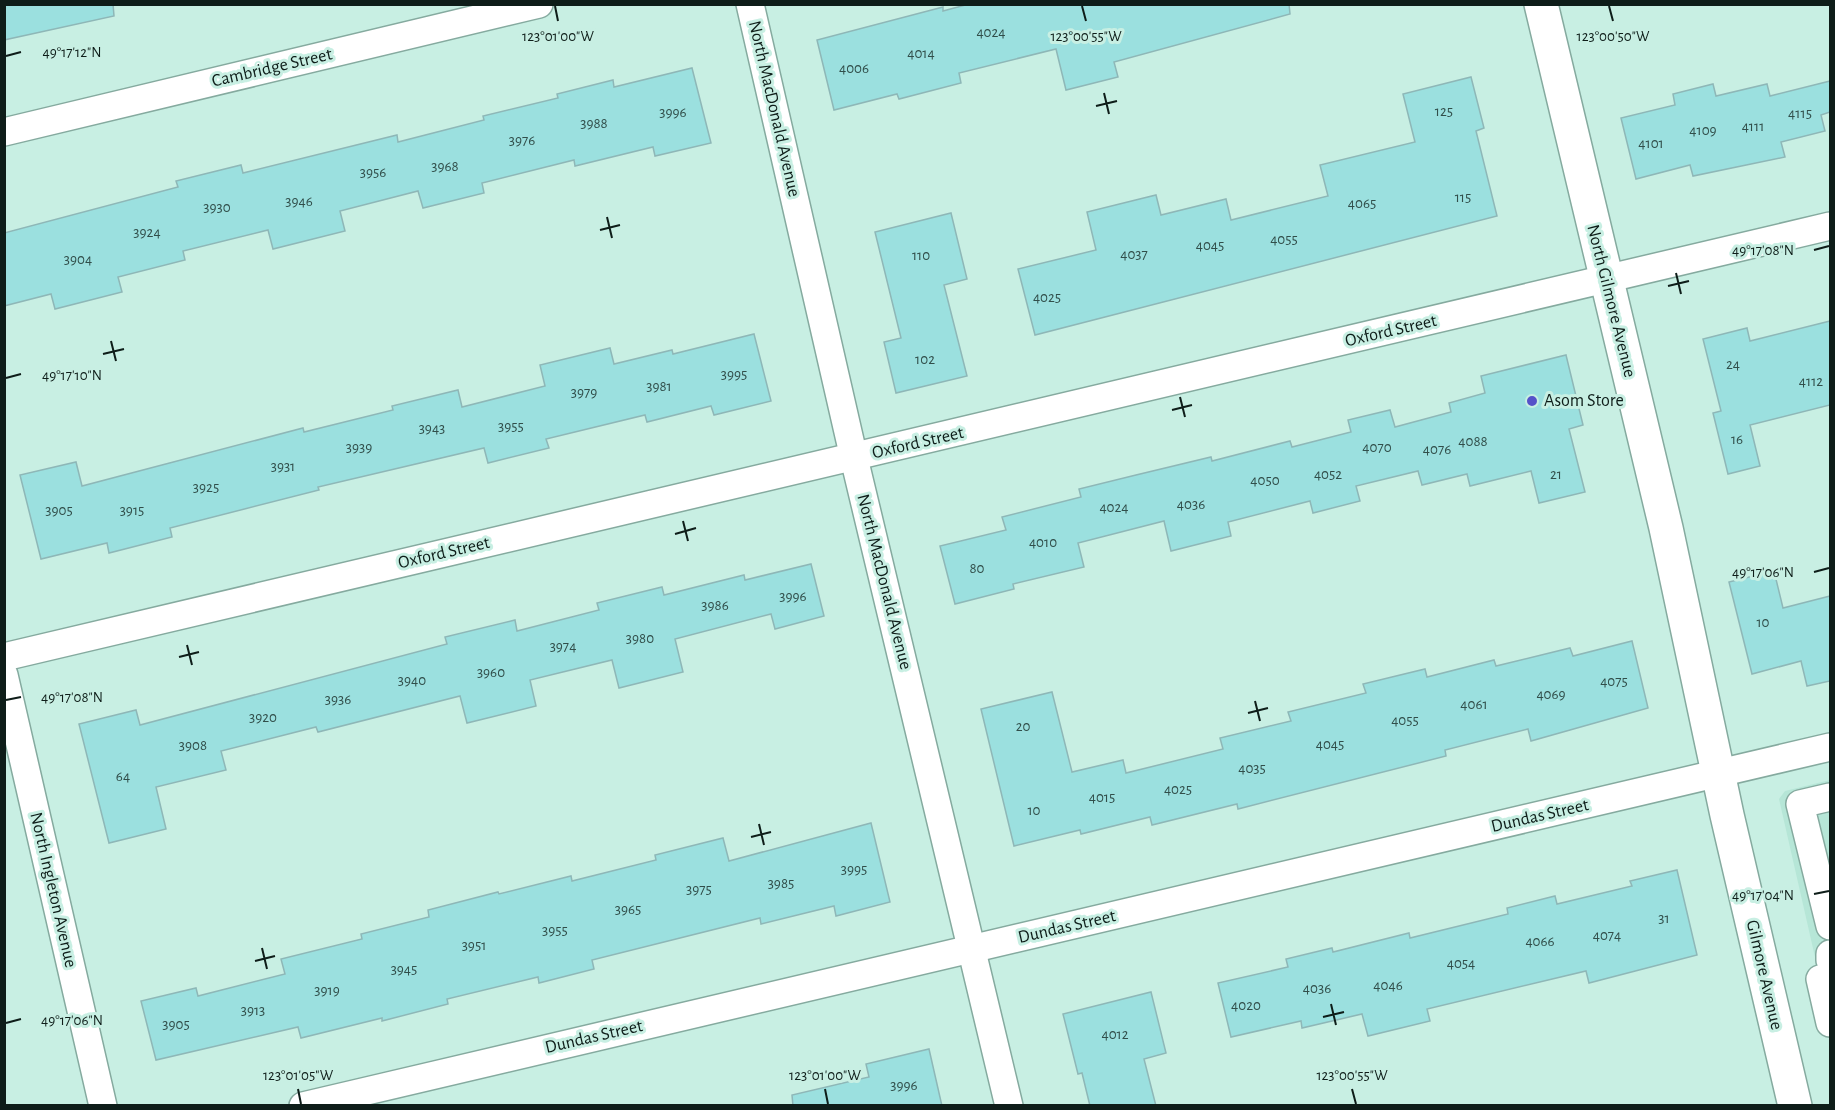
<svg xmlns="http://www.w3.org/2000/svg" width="1835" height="1110" viewBox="0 0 1835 1110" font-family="'Alegreya Sans',sans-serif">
  <rect width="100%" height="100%" fill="#c8efe3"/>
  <path fill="#b6e6d7" d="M 1830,780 L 1830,1023 L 1779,799 L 1785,791 Z"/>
  <g fill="#9be0df" stroke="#8eb7b7" stroke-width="1.5">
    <path d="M 4,4 L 113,4 L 114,16 L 4,40 Z"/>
    <path d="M 969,4 L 1289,4 L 1290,14 L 1114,62 L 1118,77 L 1066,90 L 1056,49 L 959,73 L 961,83 L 899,99 L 897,94 L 834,110 L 817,40 L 943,7 L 943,11 Z"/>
    <path d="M 692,68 L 711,143 L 655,156 L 653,147 L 575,166 L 574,160 L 482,183 L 484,193 L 423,208 L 418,191 L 340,211 L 345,231 L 273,249 L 268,230 L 183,251 L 185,260 L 118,277 L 122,292 L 55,309 L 51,294 L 4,306 L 4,233 L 178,187 L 176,181 L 241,165 L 243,173 L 397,135 L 398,142 L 484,120 L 483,116 L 558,98 L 557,94 L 613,80 L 614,87 Z"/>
    <path d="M 1471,77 L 1484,128 L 1476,131 L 1497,216 L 1035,335 L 1018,269 L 1096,250 L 1087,212 L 1156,195 L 1161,215 L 1226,199 L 1231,220 L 1328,196 L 1320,165 L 1415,142 L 1403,94 Z"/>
    <path d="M 1830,81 L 1830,112 L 1821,115 L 1825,131 L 1781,142 L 1785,157 L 1693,176 L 1690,165 L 1636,179 L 1621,118 L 1675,105 L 1673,94 L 1713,84 L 1716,96 L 1767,84 L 1770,96 Z"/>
    <path d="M 951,213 L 967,279 L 944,285 L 967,376 L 896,393 L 884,342 L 901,338 L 875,232 Z"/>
    <path d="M 1830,321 L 1830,405 L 1750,425 L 1760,466 L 1728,474 L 1713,413 L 1721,411 L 1703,339 L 1747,328 L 1750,341 Z"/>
    <path d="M 754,334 L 771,401 L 714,415 L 711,406 L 647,422 L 645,415 L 546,439 L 549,448 L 488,463 L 484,448 L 318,487 L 319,490 L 170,528 L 172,537 L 109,553 L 107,543 L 41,559 L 20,475 L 76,462 L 82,486 L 303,428 L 304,432 L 393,410 L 392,406 L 458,390 L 462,407 L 545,386 L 540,365 L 610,348 L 614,364 L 672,350 L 673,354 Z"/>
    <path d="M 1566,355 L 1583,425 L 1569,429 L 1585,492 L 1539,503 L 1531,471 L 1470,486 L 1467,474 L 1422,485 L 1418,471 L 1356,486 L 1360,501 L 1313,513 L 1310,501 L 1228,522 L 1231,536 L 1171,551 L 1164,521 L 1078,543 L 1084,567 L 1013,584 L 1014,589 L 955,604 L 940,546 L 1006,530 L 1002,517 L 1081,497 L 1079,489 L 1136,475 L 1211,457 L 1212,461 L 1290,441 L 1292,447 L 1351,432 L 1348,420 L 1390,410 L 1395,427 L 1451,412 L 1449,403 L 1485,393 L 1481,376 Z"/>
    <path d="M 811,564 L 824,616 L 775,629 L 771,614 L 675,639 L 683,672 L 619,688 L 612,660 L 530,680 L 536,706 L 467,723 L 460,696 L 318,732 L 316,727 L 221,751 L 226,770 L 156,787 L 166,829 L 109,843 L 79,724 L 136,710 L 140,725 L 447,644 L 445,637 L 515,620 L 517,631 L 599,610 L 597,603 L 662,587 L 664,595 L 744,575 L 745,580 Z"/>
    <path d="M 1774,571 L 1783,608 L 1830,596 L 1830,681 L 1807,686 L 1801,661 L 1752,674 L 1729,582 Z"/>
    <path d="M 1632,641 L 1648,708 L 1531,741 L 1528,729 L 1445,750 L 1446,756 L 1238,809 L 1237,804 L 1152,825 L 1150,817 L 1081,834 L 1080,830 L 1014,846 L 981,709 L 1052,692 L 1072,772 L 1123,760 L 1126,773 L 1223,749 L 1220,738 L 1291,721 L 1288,712 L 1366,693 L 1363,684 L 1425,669 L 1427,677 L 1494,660 L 1496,666 L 1570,648 L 1573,656 Z"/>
    <path d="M 871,823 L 890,902 L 836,916 L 834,906 L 761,924 L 760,918 L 592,960 L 594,969 L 539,983 L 538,977 L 447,999 L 448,1004 L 382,1021 L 382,1018 L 301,1038 L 298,1027 L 156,1060 L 141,1001 L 196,988 L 198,996 L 285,974 L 281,959 L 362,939 L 361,934 L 429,917 L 428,910 L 498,892 L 499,894 L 571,876 L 572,881 L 656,860 L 655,855 L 723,838 L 729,861 Z"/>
    <path d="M 1677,870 L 1697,955 L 1589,983 L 1586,971 L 1427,1009 L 1430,1021 L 1368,1036 L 1362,1014 L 1302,1028 L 1301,1021 L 1231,1037 L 1218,983 L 1288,967 L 1286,959 L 1332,948 L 1333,952 L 1409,933 L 1410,938 L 1508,914 L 1507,908 L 1555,896 L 1557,904 L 1632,886 L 1630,881 Z"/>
    <path d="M 1151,992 L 1166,1053 L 1144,1059 L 1156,1106 L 1090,1106 L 1082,1073 L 1078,1074 L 1063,1014 Z"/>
    <path d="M 929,1049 L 942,1106 L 793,1106 L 792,1095 L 869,1077 L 866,1064 Z"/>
  </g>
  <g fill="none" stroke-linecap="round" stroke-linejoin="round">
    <g stroke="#85aa9f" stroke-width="30">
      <g id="street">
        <path d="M 750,4 L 854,458 L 1009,1106"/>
        <path d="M 4,132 L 539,4"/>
        <path d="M 4,657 L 1830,226"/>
        <path d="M 4,675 L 103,1106"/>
        <path d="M 1830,797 L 1800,804 L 1830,926"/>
        <path d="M 1830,954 L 1830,960"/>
        <path d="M 1830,976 L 1820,979 L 1830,1023"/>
        <path d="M 303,1106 L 1830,747"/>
      </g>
    </g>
    <g stroke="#85aa9f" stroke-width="36">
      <path id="secondary" d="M 1541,4 L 1666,528 L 1727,815 L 1795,1106"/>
    </g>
    <use href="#street" stroke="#fff" stroke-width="27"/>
    <use href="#secondary" stroke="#fff" stroke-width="33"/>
  </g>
  <path fill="none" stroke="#0e1d19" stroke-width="2" d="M 555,6 L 558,21M 1082,6 L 1086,21M 1609,6 L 1613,21M 6,56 L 21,52M 1104,93 L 1109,114M 1096,106 L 1117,101M 607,217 L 612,238M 600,230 L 620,225M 1814,250 L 1829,246M 1676,273 L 1681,294M 1668,286 L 1689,281M 111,341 L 116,361M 103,354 L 124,349M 6,378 L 21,374M 1180,397 L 1185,417M 1172,410 L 1192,405M 683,521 L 688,541M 675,534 L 696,528M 1814,572 L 1829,568M 187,645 L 192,665M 179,657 L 199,652M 6,700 L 21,697M 1255,701 L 1260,721M 1248,713 L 1268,708M 759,824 L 764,845M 751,837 L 771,832M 1814,894 L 1829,891M 262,948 L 267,969M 255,961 L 275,956M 1331,1004 L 1336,1025M 1323,1017 L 1344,1012M 6,1023 L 21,1019M 298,1089 L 301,1104M 825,1089 L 828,1104M 1352,1089 L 1356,1104"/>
  <circle fill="#5552c9" stroke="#c8efe3" stroke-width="2" cx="1532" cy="401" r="6"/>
  <g text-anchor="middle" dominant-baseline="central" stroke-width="6" stroke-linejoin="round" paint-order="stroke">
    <g font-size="15" fill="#314e4a">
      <text x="991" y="32">4024</text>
      <text x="921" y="53">4014</text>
      <text x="854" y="68">4006</text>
      <text x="1444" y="111">125</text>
      <text x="673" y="112">3996</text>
      <text x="1800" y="113">4115</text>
      <text x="594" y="123">3988</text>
      <text x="1753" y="126">4111</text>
      <text x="1703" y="130">4109</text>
      <text x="522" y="140">3976</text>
      <text x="1651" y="143">4101</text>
      <text x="445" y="166">3968</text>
      <text x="373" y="172">3956</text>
      <text x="1463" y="197">115</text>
      <text x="299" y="201">3946</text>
      <text x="1362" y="203">4065</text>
      <text x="217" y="207">3930</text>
      <text x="147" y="232">3924</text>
      <text x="1284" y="239">4055</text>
      <text x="1210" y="245">4045</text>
      <text x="1134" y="254">4037</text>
      <text x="921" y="255">110</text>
      <text x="78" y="259">3904</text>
      <text x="1047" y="297">4025</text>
      <text x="925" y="359">102</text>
      <text x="1733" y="364">24</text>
      <text x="734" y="374">3995</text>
      <text x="1811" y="381">4112</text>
      <text x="659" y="386">3981</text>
      <text x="584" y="392">3979</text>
      <text x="511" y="426">3955</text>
      <text x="432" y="428">3943</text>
      <text x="1737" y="439">16</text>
      <text x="1473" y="441">4088</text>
      <text x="359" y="447">3939</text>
      <text x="1377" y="447">4070</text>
      <text x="1437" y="449">4076</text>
      <text x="283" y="466">3931</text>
      <text x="1328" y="474">4052</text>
      <text x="1556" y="474">21</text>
      <text x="1265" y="480">4050</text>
      <text x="206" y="487">3925</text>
      <text x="1191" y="504">4036</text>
      <text x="1114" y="507">4024</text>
      <text x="59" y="510">3905</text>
      <text x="132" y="510">3915</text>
      <text x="1043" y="542">4010</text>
      <text x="977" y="568">80</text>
      <text x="793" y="596">3996</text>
      <text x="715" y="605">3986</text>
      <text x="1763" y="622">10</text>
      <text x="640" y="638">3980</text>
      <text x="563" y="646">3974</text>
      <text x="491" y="672">3960</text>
      <text x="412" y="680">3940</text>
      <text x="1614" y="681">4075</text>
      <text x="1551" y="694">4069</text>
      <text x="338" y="699">3936</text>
      <text x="1474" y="704">4061</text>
      <text x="263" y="717">3920</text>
      <text x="1405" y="720">4055</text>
      <text x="1023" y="726">20</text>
      <text x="1330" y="744">4045</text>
      <text x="193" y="745">3908</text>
      <text x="1252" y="768">4035</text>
      <text x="123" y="776">64</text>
      <text x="1178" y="789">4025</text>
      <text x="1102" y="797">4015</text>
      <text x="1034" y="810">10</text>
      <text x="854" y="869">3995</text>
      <text x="781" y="883">3985</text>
      <text x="699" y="889">3975</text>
      <text x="628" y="909">3965</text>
      <text x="1664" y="918">31</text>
      <text x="555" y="930">3955</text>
      <text x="1607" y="935">4074</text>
      <text x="1540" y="941">4066</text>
      <text x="474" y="945">3951</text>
      <text x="1461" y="963">4054</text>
      <text x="404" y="969">3945</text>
      <text x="1388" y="985">4046</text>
      <text x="1317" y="988">4036</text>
      <text x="327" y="990">3919</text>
      <text x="1246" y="1005">4020</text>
      <text x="253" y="1010">3913</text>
      <text x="176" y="1024">3905</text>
      <text x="1115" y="1034">4012</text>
      <text x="904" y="1085">3996</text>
    </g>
    <g font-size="18" fill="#0e1d19" stroke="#c8efe3">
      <text transform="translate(272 68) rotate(-13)">Cambridge Street</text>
      <text transform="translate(774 109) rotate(77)">North MacDonald Avenue</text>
      <text transform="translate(1611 301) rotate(76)">North Gilmore Avenue</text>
      <text transform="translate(1391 331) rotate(-13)">Oxford Street</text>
      <text transform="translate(918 443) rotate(-13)">Oxford Street</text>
      <text transform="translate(444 553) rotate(-13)">Oxford Street</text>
      <text transform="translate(884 582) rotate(76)">North MacDonald Avenue</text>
      <text transform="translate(1540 816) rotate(-13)">Dundas Street</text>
      <text transform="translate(53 890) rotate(77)">North Ingleton Avenue</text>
      <text transform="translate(1067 927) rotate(-13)">Dundas Street</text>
      <text transform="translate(1764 975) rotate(77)">Gilmore Avenue</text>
      <text transform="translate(594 1037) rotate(-13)">Dundas Street</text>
    </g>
    <g font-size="18" fill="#0e1d19" stroke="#c8efe3" text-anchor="start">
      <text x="1544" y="401">Asom Store</text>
    </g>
  </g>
  <g font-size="15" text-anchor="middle" fill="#0e1d19" stroke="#c8efe3" stroke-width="6" stroke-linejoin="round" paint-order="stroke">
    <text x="558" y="41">123°01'00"W</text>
    <text x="1086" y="41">123°00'55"W</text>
    <text x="1613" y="41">123°00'50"W</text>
    <text x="72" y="57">49°17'12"N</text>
    <text x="1763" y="255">49°17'08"N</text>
    <text x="72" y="380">49°17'10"N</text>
    <text x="1763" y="577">49°17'06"N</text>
    <text x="72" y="702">49°17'08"N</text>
    <text x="1763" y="900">49°17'04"N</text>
    <text x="72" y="1025">49°17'06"N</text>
    <text x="298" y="1080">123°01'05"W</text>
    <text x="825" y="1080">123°01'00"W</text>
    <text x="1352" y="1080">123°00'55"W</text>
  </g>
  <rect width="1835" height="1110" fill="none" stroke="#0e1d19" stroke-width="12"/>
</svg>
